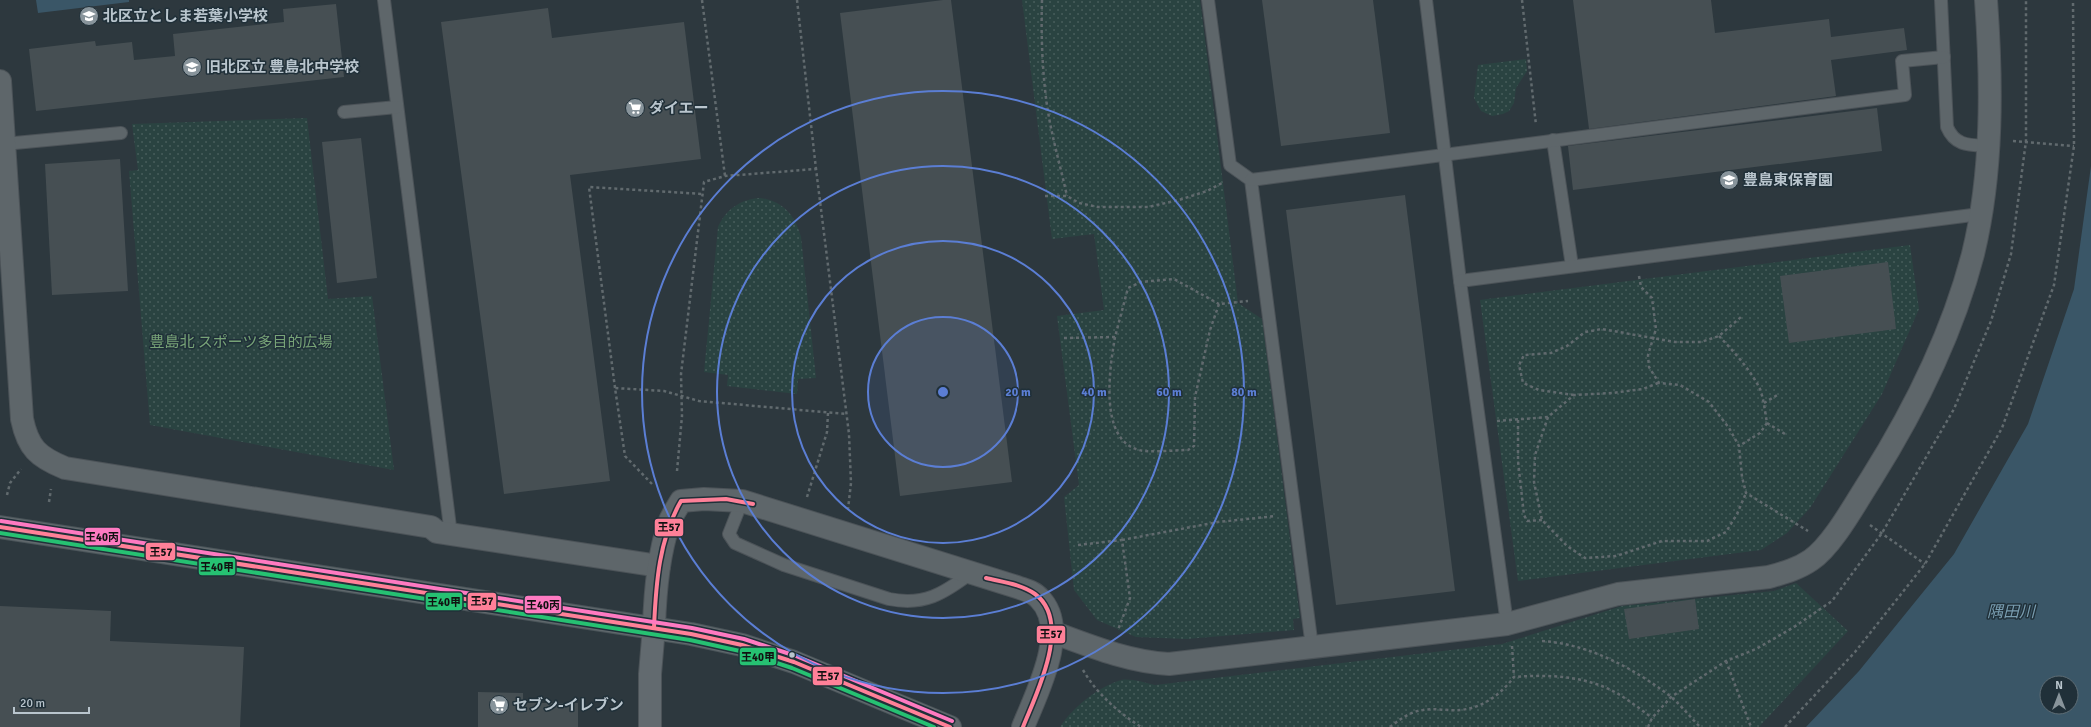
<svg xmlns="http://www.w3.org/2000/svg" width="2091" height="727" viewBox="0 0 2091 727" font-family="Signika,'Noto Sans JP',sans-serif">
  <defs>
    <pattern id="green-dots" width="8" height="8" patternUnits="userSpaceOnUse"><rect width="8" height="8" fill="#2a4341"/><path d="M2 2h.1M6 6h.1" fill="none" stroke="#475d5b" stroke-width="1.8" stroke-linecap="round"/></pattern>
  </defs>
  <rect width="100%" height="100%" fill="#2d383e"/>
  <g fill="url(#green-dots)">
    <path d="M 1022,0 L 1200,0 L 1238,303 L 1262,319 L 1300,618 L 1293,619 L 1294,630 L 1187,639 L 1136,637 L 1097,620 L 1074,590 L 1064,497 L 1079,485 L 1057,316 L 1104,310 L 1094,234 L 1052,239 Z"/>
    <path d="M 1526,59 L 1527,71 L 1516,88 L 1514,103 L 1509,111 L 1503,114 L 1492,116 L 1481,111 L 1474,98 L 1478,65 Z"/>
    <path d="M 307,118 L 328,299 L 372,296 L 394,470 L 150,425 L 129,171 L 138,170 L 132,124 Z"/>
    <path d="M 760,198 C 783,201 795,215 801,237 L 816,378 L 798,379 L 797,394 L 727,386 L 728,375 L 704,372 L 718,227 C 726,209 741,199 760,198 Z"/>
    <path d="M 1910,245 L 1919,309 L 1882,394 L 1810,508 L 1787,533 L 1761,550 L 1518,581 L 1480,300 Z"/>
    <path d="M 1796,583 L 1848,631 L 1759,727 L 1060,727 C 1073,707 1098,687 1121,680 C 1130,678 1146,683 1155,685 L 1502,644 L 1622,606 L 1774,591 Z"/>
  </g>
  <g fill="#3a5667" fill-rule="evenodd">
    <path d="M 36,0 L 129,0 L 129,2 L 38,13 Z"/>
    <path d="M 2091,166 L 2091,727 L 1806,727 L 1859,671 L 1954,554 L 2028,424 L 2074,289 ZM 2047,683 L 2071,683 L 2071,707 L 2047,707 Z"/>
  </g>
  <g fill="#464f53">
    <path d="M 943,0 L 951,0 L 1012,482 L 900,496 L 840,13 Z"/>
    <path d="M 1262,0 L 1373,0 L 1390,133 L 1281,146 Z"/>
    <path d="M 1573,0 L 1711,0 L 1715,33 L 1829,19 L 1831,37 L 1904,28 L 1907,50 L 1831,60 L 1836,96 L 1589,129 Z"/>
    <path d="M 336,4 L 344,77 L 36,111 L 29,49 L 95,41 L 96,46 L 132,42 L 134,60 L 175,56 L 173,34 L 284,22 L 283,9 Z"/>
    <path d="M 548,8 L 552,38 L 684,22 L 701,159 L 570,175 L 610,481 L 504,494 L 441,22 Z"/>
    <path d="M 1877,108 L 1882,151 L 1573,190 L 1568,146 Z"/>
    <path d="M 361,138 L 377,278 L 337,283 L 322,142 Z"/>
    <path d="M 120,159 L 128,291 L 52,295 L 45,164 Z"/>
    <path d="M 1405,195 L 1455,591 L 1336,605 L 1286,210 Z"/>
    <path d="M 1888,262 L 1896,329 L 1789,343 L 1780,276 Z"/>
    <path d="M 1695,599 L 1699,629 L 1629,639 L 1624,609 Z"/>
    <path d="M 0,606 L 111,611 L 110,641 L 244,647 L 240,727 L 0,727 Z"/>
    <path d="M 478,692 L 523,693 L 523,703 L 578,703 L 578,727 L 478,727 Z"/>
  </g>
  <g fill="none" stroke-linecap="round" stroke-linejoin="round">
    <g stroke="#4c5358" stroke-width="14">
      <g id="lane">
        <path d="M 384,0 L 451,535"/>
        <path d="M 1208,0 L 1230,165 L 1251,180 L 1312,647"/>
        <path d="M 1426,0 L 1460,281 L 1507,624"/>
        <path d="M 1941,0 L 1947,127 C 1955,146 1969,145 1988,146"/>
        <path d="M 344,112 L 397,107"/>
        <path d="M 1553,140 L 1572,266"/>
        <path d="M 4,144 L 121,133"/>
        <path d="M 1251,180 L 1905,95 L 1902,61 L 1944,57"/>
        <path d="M 1460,281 L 1980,214"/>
        <path d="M 742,501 L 729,534 L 735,543 L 784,565 L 889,599 C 924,606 943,594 971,573"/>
      </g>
    </g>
    <g stroke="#4c5358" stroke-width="24">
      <g id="street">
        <path d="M 0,81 L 22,419 C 28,448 38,457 65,468 L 431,527 L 437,532 L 659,566"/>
        <path d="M 654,627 C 655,592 658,556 669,523 C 672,515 677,508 681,501 L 704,499 L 742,501 L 1017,587 C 1025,590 1034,592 1039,598 C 1071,629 1036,694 1023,727"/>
        <path d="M 1052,632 C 1090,646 1129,662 1169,664 L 1507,624 L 1618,594 L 1769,577 C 1783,573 1798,569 1811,560 C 1833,545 1856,502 1871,479 C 1915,409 1952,335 1973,254 C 1993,172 1992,83 1986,0"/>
      </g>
    </g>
    <g stroke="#4c5358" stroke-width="24">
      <path id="secondary" d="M 650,727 L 650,674 L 654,627"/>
    </g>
    <g stroke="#4b555a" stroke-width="24">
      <path id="primary" d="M 0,527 L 691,634 L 742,645 L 794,662 L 950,727"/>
    </g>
    <g stroke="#616a6e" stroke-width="2.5" stroke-dasharray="3 3" stroke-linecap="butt">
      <path d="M 702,0 L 725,176"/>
      <path d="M 797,0 L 816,169"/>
      <path d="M 1042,0 C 1041,32 1042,65 1046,98 C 1050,131 1060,164 1067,196"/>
      <path d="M 1522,0 L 1536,125"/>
      <path d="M 2013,141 L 2074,146"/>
      <path d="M 1045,196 L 1067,196 L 1079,203 L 1098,207 L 1148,207 L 1179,200 L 1207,191 L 1222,183"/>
      <path d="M 1639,276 L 1641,287 L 1652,298 L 1656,329 L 1648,355 L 1649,367 L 1659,383 L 1680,385 L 1709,402 L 1729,428 L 1739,446 L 1742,477 L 1746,493 L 1808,531"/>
      <path d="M 1719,336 C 1734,352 1750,369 1760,389 C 1764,400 1765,412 1767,423 L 1760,433 L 1739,446"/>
      <path d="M 1115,337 C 1110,366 1098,440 1139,450 C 1150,453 1175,450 1188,450 L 1194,446 L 1195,397 L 1210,330 L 1219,304 L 1248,301"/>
      <path d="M 1064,338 L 1115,337 L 1128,288 L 1141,282 L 1174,279 L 1219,304"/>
      <path d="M 615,388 L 589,187 L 703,194"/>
      <path d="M 1574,395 L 1539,390 L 1523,383 L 1519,365 L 1524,355 L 1551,353 L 1567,346 L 1585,332 L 1602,329 L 1675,342 L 1701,342 L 1719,336 L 1741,317"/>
      <path d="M 1764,403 L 1779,394"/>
      <path d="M 1548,417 L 1535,455 L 1534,482 L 1542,520 L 1567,546 L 1585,558 L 1616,556 L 1662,541 L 1707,541 L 1726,532 L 1737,514 L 1746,493"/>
      <path d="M 1518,420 L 1518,461 L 1524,515 L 1527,521 L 1542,520"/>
      <path d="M 1497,421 L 1548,417 L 1574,395 L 1612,393 L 1643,389 L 1658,383"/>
      <path d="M 1767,423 L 1785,434"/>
      <path d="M 677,471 L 682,416 L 681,374 L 704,182 L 725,176 L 816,169 L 849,434 L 851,483 L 848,509"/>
      <path d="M 652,484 L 625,456 L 615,388 L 664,391 L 699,401 L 846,414"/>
      <path d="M 7,495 L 10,483 L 21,469"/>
      <path d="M 807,497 L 827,432 L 828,413"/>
      <path d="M 49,502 L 51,489"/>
      <path d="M 1870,525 L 1925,564"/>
      <path d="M 1122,540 L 1218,522 L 1276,516"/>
      <path d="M 1078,545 L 1122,540 L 1130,598 L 1118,630"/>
      <path d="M 1542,641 C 1589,644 1633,668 1670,696 C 1681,705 1690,717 1700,727"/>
      <path d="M 1512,646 L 1514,677"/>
      <path d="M 1726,661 L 1751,727"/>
      <path d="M 1083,670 C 1097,694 1118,712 1141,727"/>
      <path d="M 1390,727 C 1399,720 1411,711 1423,710 C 1435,708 1448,711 1460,710 C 1483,708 1501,694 1514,677 C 1549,674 1589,676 1620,695 C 1631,702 1642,710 1652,718"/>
      <path d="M 1648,727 L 1652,718 L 1671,697 L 1726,661 L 1756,649 L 1794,627 L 1832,601 L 1882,533 L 1954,409 L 1991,321 L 2011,254 L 2026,141 L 2026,0"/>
      <path d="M 1785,727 L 1855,652 L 1925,564 L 2002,428 L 2054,285 L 2074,146 L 2073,0"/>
    </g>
    <use href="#lane" stroke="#5e666a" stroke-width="12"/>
    <use href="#street" stroke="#5e666a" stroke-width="22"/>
    <use href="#secondary" stroke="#626a6f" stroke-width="22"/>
    <use href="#primary" stroke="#60686c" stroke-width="22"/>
    <g stroke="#203039" stroke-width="7">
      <g id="bus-1">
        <path d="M 0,527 L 691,634 L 742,645 L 794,662 L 950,727"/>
        <path d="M 986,578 C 1002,582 1021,584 1035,594 C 1073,622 1036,694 1023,727"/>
        <path d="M 654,627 C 656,583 659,539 681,501 L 726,499 L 753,504"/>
      </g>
    </g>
    <g stroke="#203039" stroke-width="7">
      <path id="bus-2" d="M 0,533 L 690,640 L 740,651 L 792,668 L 934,727"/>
    </g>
    <g stroke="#203039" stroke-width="7">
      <path id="bus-3" d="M 1,521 L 692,628 L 744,639 L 796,656 L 952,721"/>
    </g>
    <use href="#bus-1" stroke="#ff8098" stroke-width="4"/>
    <use href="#bus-2" stroke="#26c172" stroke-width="4"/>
    <use href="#bus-3" stroke="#fe7ac1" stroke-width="4"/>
  </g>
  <circle cx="943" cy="392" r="75" fill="#5b7ed4" fill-opacity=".12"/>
  <g fill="none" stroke="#5b7ed4" stroke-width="2">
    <circle cx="943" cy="392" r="75"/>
    <circle cx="943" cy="392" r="151"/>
    <circle cx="943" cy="392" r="226"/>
    <circle cx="943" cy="392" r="301"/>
  </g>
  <defs>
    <g id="school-disc" transform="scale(1)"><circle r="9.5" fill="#88949b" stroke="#203039"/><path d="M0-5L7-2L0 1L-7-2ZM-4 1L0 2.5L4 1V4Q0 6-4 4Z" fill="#fff"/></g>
    <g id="supermarket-disc" transform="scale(1)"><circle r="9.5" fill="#88949b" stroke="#203039"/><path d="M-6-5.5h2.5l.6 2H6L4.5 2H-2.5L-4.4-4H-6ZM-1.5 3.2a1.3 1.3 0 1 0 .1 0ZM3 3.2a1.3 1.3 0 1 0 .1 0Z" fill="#fff"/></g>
  </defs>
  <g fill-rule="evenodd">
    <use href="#school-disc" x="89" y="16"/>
    <use href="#school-disc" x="192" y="67"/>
    <use href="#supermarket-disc" x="635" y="108"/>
    <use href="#school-disc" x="1729" y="180"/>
    <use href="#supermarket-disc" x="499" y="705"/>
  </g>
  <circle fill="#b9c5cd" stroke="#203039" stroke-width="1.5" cx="792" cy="655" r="3.5"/>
  <g text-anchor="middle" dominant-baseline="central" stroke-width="3" stroke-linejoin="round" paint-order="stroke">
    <g font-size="15" font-weight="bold" fill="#b9c5cd" stroke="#203039" text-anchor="start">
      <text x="103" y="16">北区立としま若葉小学校</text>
      <text x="206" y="67">旧北区立 豊島北中学校</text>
      <text x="649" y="108">ダイエー</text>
      <text x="1743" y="180">豊島東保育園</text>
      <text x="513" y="705">セブン-イレブン</text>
    </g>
    <g font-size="15" fill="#77a377" stroke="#203039">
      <text x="241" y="342">豊島北 スポーツ多目的広場</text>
    </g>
    <g font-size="16" font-style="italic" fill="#799db0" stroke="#203039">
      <text x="2011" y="612">隅田川</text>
    </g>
  </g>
  <circle cx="943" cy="392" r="6" fill="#5b7ed4" stroke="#203039" stroke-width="2"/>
  <g font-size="12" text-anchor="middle" font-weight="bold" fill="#5b7ed4" stroke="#203039" stroke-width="3" stroke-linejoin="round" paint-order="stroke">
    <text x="1018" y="396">20 m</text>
    <text x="1094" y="396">40 m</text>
    <text x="1169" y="396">60 m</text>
    <text x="1244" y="396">80 m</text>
  </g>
  <g stroke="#203039" stroke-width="1.5">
    <rect x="654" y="518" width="30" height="19" rx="4" fill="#ff8098"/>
    <rect x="84" y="527" width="37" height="19" rx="4" fill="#fe7ac1"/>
    <rect x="145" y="542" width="31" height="19" rx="4" fill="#ff8098"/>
    <rect x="198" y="557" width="38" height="19" rx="4" fill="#26c172"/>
    <rect x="467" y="592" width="30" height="19" rx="4" fill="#ff8098"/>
    <rect x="425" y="592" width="38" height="19" rx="4" fill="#26c172"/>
    <rect x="524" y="595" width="38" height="19" rx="4" fill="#fe7ac1"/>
    <rect x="1036" y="625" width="30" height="19" rx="4" fill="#ff8098"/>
    <rect x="739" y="647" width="38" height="19" rx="4" fill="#26c172"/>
    <rect x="812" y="666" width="31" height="20" rx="4" fill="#ff8098"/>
  </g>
  <g font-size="11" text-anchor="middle" font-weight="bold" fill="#111">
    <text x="669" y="531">王57</text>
    <text x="102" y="541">王40丙</text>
    <text x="161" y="556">王57</text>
    <text x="217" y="571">王40甲</text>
    <text x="482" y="605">王57</text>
    <text x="444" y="606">王40甲</text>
    <text x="543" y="609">王40丙</text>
    <text x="1051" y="638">王57</text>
    <text x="758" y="661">王40甲</text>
    <text x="828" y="680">王57</text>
  </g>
  <g transform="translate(2059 695)"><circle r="19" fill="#203039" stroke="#5d6c74"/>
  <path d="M0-3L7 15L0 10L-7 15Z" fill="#88949b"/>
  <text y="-6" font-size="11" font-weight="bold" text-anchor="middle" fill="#b9c5cd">N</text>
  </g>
  <path d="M14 707v6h75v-6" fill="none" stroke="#b9c5cd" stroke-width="2"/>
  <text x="20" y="707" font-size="12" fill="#b9c5cd" stroke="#203039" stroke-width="3" paint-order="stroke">20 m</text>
</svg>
